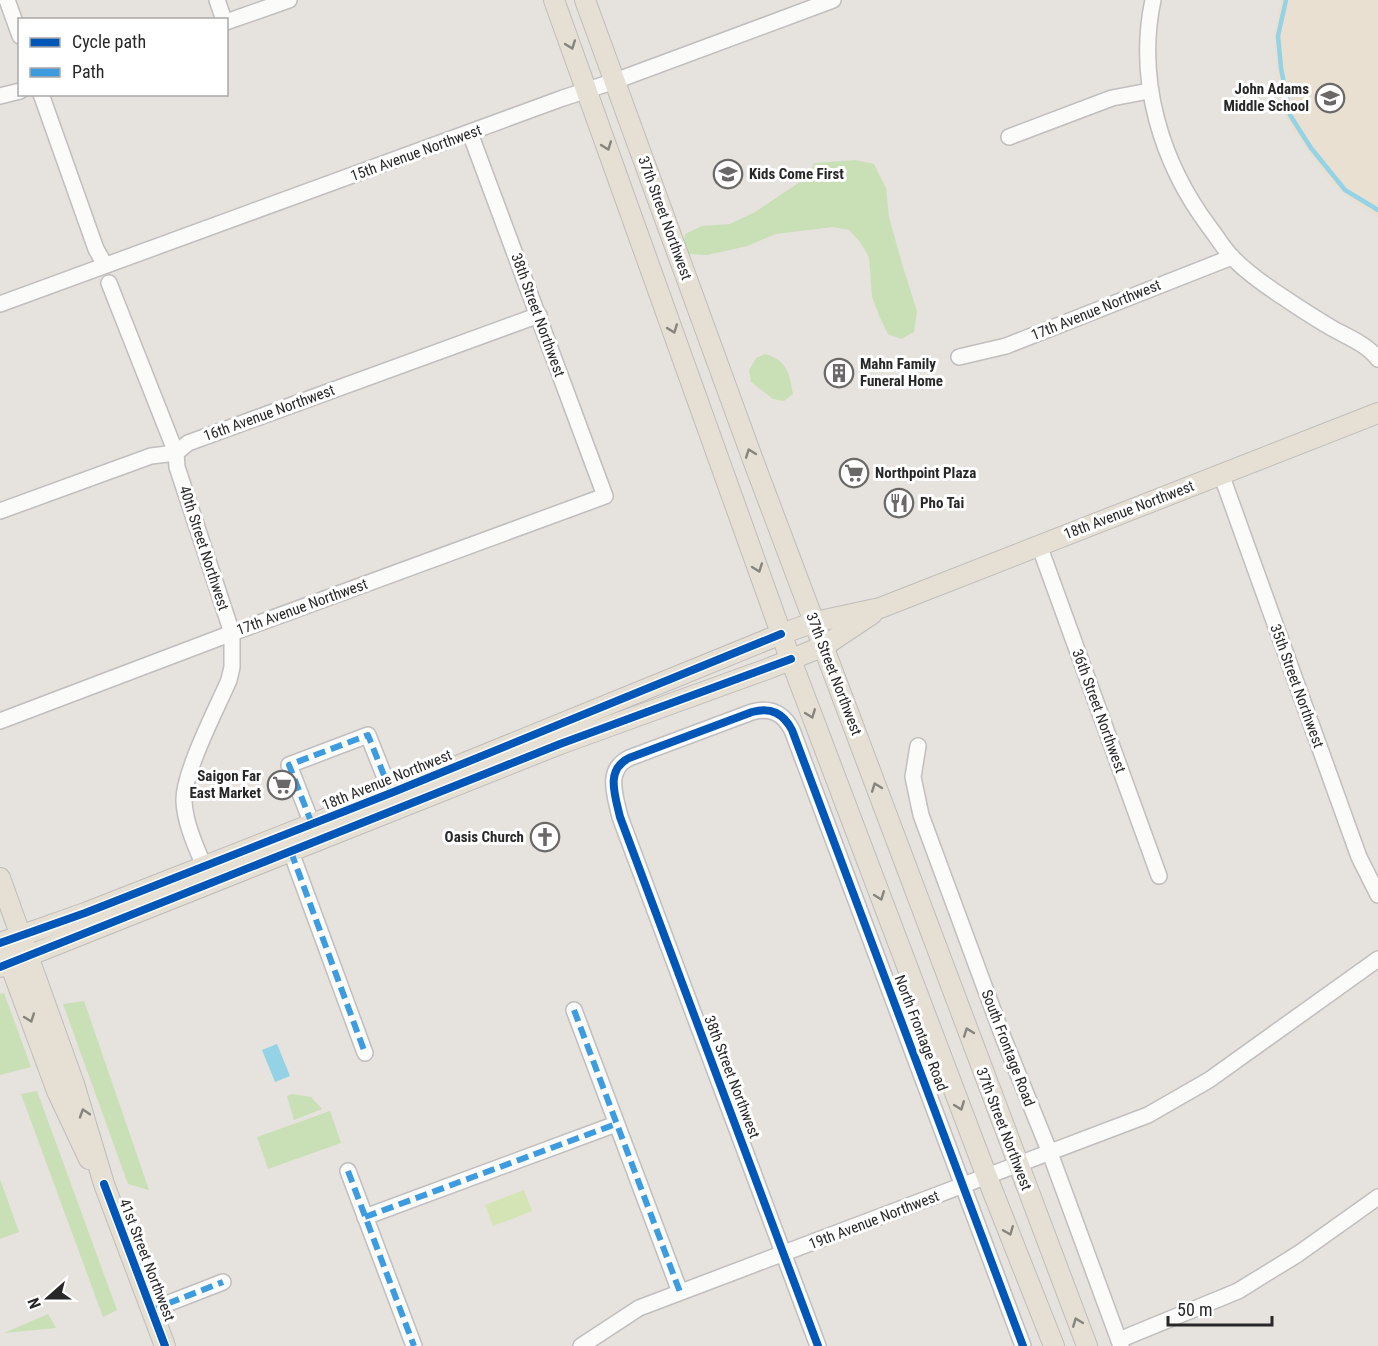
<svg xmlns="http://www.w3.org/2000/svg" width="1378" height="1346" viewBox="0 0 1378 1346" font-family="'Roboto Condensed',sans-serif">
  <rect width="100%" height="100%" fill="#e6e2dd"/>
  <path fill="#e9e0d2" d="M 1281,0 L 1378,0 L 1378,217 L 1354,202 L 1330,182 L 1287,121 L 1277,75 L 1274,34 Z"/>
  <g fill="#c9e0b7">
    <path d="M 855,160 L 874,164 L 886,188 L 889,217 L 903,267 L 917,311 L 914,332 L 901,339 L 888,334 L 880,318 L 872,297 L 869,257 L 860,242 L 849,230 L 833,227 L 776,234 L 747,246 L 721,252 L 707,255 L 688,254 L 684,247 L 685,234 L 702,226 L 730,224 L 755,212 L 803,180 L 815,163 Z"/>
    <path d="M 765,354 C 788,361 789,373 793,394 L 784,401 L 773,399 L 751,382 L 749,370 L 756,358 Z"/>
    <path d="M 4,993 L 31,1067 L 0,1075 L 0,994 Z"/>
    <path d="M 84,1001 L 149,1190 L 128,1184 L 63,1004 Z"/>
    <path d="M 37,1091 L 117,1310 L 103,1317 L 21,1094 Z"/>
    <path d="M 292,1094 L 311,1097 L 322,1109 L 294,1120 L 287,1096 Z"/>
    <path d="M 330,1111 L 341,1143 L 268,1169 L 257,1137 Z"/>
    <path d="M 0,1179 L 19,1232 L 0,1239 Z"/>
    <path d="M 48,1314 L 56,1328 L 4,1333 Z"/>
  </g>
  <path fill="#d4e4b4" d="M 524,1190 L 532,1211 L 493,1226 L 485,1205 Z"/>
  <path fill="#93d3e5" d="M 277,1044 L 290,1076 L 275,1082 L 262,1050 Z"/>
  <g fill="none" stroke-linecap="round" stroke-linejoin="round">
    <path stroke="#93d3e5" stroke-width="4.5" d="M 1286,0 L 1278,36 L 1281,68 L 1290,115 L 1311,148 L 1345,190 L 1378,210"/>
    <g stroke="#c0bebe" stroke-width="18">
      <g id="minor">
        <path d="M 7,0 L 20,36"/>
        <path d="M 217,0 L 224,20"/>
        <path d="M 1153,0 C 1136,80 1161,163 1210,228 C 1217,237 1224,249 1232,257 C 1246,272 1269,288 1286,299 C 1299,308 1312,316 1325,324 C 1342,335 1365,342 1378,359"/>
        <path d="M 226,22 L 289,0"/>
        <path d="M 41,94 L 96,249 L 105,265"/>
        <path d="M 0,96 L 20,91"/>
        <path d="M 1009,137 L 1112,98 L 1149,91"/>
        <path d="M 109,283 L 176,453 L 177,467 L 232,633 L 232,667 L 229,680 C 217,708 183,773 184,801 C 185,826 199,853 208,876"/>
        <path d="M 0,304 L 563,98 L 615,81 L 833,0"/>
        <path d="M 959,357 L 1006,346 L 1232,257"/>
        <path d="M 1221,474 L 1359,857 L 1378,895"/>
        <path d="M 0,511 L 151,456 L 176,453 L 188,443 L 539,315"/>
        <path d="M 1039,545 L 1159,876"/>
        <path d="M 0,721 L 232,633 L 605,496 L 470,133"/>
        <path d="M 918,746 L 913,777 L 921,815 L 1003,1037 L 1050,1153 L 1121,1346"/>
        <path d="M 312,824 L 289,765 L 368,735 L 391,793"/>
        <path d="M 291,852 L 365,1053"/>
        <path d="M 574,1010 L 680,1292"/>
        <path d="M 348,1171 L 414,1346"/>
        <path d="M 365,1217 L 616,1124"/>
        <path d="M 151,1310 L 223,1282"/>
        <path d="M 1119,1340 L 1238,1291 L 1298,1254 L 1378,1197"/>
        <path d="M 581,1346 L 639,1308 L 1148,1115 L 1209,1080 L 1378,959"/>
        <path d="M 818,1346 L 620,817 C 615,795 605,770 629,758 L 752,712 C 771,707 783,713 792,730 L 1023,1346"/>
      </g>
    </g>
    <g stroke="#bfbdbc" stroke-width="22">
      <g id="major">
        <path d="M 554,0 L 786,647 L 987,1177 L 1054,1346"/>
        <path d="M 585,0 L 753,460 L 1087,1346"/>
        <path d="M 0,878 L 74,1084 L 104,1184 L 165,1346"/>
        <path d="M 0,943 L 85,913 L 391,793 L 781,634 L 815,622 L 880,608 L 1378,413"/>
        <path d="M 6,953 L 57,1091 L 89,1159"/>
        <path d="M 0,967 L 560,744 L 770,668 L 824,646 L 872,614"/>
      </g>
    </g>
    <use href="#minor" stroke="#fbfbfa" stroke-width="15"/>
    <use href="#major" stroke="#e5e0d3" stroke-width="20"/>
    <g stroke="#3d9ce0" stroke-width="6" stroke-dasharray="12 6" stroke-linecap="butt">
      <path d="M 312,824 L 289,765 L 368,735 L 391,793"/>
      <path d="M 291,852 L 365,1053"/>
      <path d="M 574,1010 L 680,1292"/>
      <path d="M 348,1171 L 414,1346"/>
      <path d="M 365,1217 L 616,1124"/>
      <path d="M 151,1310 L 223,1282"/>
    </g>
    <g stroke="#fff" stroke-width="11">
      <g id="cycleway">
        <path d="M 0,943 L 85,913 L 391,793 L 781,634"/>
        <path d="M 0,967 L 560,744 L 791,659"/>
        <path d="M 104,1184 L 165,1346"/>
        <path d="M 818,1346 L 620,817 C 615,795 605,770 629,758 L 752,712 C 771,707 783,713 792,730 L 1023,1346"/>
      </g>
    </g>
    <use href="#cycleway" stroke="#0057b8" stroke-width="8"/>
  </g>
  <defs><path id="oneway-chevron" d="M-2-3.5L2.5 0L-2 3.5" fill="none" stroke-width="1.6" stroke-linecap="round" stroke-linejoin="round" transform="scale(1.5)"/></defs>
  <g stroke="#86847e">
    <use href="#oneway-chevron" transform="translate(571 45) rotate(70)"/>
    <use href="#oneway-chevron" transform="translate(607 146) rotate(70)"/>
    <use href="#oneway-chevron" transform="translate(673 329) rotate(70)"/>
    <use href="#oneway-chevron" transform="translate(750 453) rotate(-110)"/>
    <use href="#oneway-chevron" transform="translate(758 568) rotate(70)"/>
    <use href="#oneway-chevron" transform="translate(811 714) rotate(69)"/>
    <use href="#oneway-chevron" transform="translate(876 787) rotate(-110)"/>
    <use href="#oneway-chevron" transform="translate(880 896) rotate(69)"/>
    <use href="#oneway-chevron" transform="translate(30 1018) rotate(70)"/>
    <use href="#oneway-chevron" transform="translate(968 1032) rotate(-110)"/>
    <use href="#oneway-chevron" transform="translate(960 1106) rotate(69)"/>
    <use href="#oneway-chevron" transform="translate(84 1113) rotate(-108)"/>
    <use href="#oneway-chevron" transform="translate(1009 1231) rotate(68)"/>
    <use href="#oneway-chevron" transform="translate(1077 1322) rotate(-111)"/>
  </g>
  <defs>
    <g id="school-ring" transform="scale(1.5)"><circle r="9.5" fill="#fff" stroke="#6a6967" stroke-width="1.5"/><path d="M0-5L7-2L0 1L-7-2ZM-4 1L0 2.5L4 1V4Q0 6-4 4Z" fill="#6a6967"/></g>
    <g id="building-ring" transform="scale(1.5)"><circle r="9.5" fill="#fff" stroke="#6a6967" stroke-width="1.5"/><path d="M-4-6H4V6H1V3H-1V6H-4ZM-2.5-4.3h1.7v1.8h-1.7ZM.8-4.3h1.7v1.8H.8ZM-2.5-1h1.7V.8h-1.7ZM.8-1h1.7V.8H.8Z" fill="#6a6967"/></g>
    <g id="supermarket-ring" transform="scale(1.5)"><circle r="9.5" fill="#fff" stroke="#6a6967" stroke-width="1.5"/><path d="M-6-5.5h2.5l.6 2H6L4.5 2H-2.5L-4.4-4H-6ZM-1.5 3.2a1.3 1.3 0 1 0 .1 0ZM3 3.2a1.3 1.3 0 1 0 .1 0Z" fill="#6a6967"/></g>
    <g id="restaurant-ring" transform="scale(1.5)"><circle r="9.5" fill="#fff" stroke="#6a6967" stroke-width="1.5"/><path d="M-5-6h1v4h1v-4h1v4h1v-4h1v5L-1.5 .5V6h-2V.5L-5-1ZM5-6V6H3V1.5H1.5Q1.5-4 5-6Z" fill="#6a6967"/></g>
    <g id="church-ring" transform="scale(1.5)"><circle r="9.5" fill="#fff" stroke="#6a6967" stroke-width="1.5"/><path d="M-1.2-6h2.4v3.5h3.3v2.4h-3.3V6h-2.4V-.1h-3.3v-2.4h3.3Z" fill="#6a6967"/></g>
  </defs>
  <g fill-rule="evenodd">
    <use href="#school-ring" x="1330" y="98"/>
    <use href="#school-ring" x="728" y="174"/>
    <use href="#building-ring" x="839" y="373"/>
    <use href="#supermarket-ring" x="854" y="473"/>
    <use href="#restaurant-ring" x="899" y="503"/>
    <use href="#supermarket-ring" x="282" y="785"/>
    <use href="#church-ring" x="545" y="837"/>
  </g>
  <g text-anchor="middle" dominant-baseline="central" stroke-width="6" stroke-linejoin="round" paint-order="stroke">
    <g font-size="15" font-weight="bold" fill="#282828" stroke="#fff" text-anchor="start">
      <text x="1309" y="89" text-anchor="end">John Adams<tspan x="1309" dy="17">Middle School</tspan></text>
      <text x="749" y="174">Kids Come First</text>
      <text x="860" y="364">Mahn Family<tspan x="860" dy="17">Funeral Home</tspan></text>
      <text x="875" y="473">Northpoint Plaza</text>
      <text x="920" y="503">Pho Tai</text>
      <text x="261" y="776" text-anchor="end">Saigon Far<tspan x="261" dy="17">East Market</tspan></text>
      <text x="524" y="837" text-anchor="end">Oasis Church</text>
    </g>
    <g font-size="15" fill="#282828" stroke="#fff">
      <text transform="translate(416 153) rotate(-20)">15th Avenue Northwest</text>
      <text transform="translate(665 218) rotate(70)">37th Street Northwest</text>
      <text transform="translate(1096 310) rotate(-22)">17th Avenue Northwest</text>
      <text transform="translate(538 315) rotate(70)">38th Street Northwest</text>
      <text transform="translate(269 413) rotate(-20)">16th Avenue Northwest</text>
      <text transform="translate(1129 510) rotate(-21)">18th Avenue Northwest</text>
      <text transform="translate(204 548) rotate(72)">40th Street Northwest</text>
      <text transform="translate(302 607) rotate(-20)">17th Avenue Northwest</text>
      <text transform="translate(834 674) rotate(69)">37th Street Northwest</text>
      <text transform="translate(1297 686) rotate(70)">35th Street Northwest</text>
      <text transform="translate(1099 711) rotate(70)">36th Street Northwest</text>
      <text transform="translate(387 780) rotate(-22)">18th Avenue Northwest</text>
      <text transform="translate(921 1033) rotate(69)">North Frontage Road</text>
      <text transform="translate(1008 1048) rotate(69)">South Frontage Road</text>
      <text transform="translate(732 1077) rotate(69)">38th Street Northwest</text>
      <text transform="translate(1004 1129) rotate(69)">37th Street Northwest</text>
      <text transform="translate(874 1220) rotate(-21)">19th Avenue Northwest</text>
      <text transform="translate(147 1260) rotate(69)">41st Street Northwest</text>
    </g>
  </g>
  <rect x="18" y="18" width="210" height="78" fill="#ffffff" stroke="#a9a9a9" stroke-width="1.5"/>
  <rect x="30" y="38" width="30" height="9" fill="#0057b8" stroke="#a9a9a9" stroke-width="1.5"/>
  <text x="72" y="48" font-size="18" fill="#282828">Cycle path</text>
  <rect x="30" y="68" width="30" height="9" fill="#3d9ce0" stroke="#a9a9a9" stroke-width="1.5"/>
  <text x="72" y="78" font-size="18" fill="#282828">Path</text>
  <g transform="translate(48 1298) rotate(249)" stroke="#ffffff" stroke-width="4.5" paint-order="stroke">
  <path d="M0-4.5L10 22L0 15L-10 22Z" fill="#282828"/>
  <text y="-9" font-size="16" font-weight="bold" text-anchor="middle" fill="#282828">N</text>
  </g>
  <path d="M1168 1316v9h104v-9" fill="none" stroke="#282828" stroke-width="3"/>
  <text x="1177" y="1316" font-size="18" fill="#282828" stroke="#ffffff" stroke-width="4.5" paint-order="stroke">50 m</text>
</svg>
